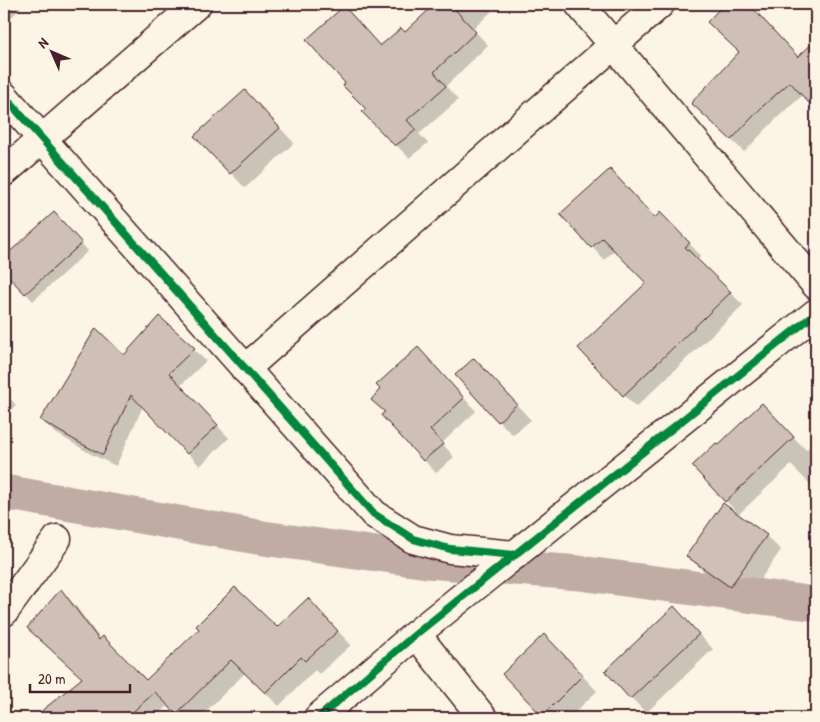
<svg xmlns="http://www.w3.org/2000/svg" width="820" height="722" viewBox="0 0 820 722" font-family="'Patrick Hand',sans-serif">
  <rect width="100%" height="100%" fill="#fcf5e5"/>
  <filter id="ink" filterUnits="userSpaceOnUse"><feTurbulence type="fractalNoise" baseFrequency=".02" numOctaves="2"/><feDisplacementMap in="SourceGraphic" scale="10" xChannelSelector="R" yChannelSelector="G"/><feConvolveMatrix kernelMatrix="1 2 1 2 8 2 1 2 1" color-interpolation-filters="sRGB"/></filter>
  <g filter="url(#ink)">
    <g fill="#0003">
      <path d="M 4,4 L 17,4 L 21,8 L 4,24 Z"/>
      <path d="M 437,4 L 485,4 L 492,11 L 473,29 L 488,45 L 446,86 L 458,100 L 419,134 L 428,143 L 409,158 L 364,112 L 368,110 L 381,47 L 405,33 Z"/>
      <path d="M 726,4 L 746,4 L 798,58 L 816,42 L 816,109 L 803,95 L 776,119 L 744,152 L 706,115 L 741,52 L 709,22 Z"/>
      <path d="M 260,106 L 294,143 L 245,188 L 231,173 Z"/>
      <path d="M 54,213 L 88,251 L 33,301 L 4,270 L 4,258 Z"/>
      <path d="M 562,214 L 655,219 L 673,226 L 701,256 L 697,260 L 743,305 L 636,407 L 624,395 L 647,283 L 615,250 L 604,260 Z"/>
      <path d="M 159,318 L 206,361 L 180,386 L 229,438 L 200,466 L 143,406 L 116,466 L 91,454 L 54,432 L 42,420 L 124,357 Z"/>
      <path d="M 474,359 L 531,420 L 513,435 L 499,421 Z"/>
      <path d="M 430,361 L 476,411 L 442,443 L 454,457 L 436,473 L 382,415 L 385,413 L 372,400 Z"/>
      <path d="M 4,392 L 16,405 L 4,416 Z"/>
      <path d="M 762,405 L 806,450 L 816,440 L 816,490 L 791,465 L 739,514 L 726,501 L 718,447 Z"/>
      <path d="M 766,536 L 781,550 L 745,601 L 702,570 L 687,555 Z"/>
      <path d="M 61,591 L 75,605 L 101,640 L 146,681 L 277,629 L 321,613 L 351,645 L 319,674 L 315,670 L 279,706 L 245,673 L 199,718 L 182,718 L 169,705 L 154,718 L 83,718 L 62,696 L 83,679 Z"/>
      <path d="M 688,623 L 713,649 L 646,713 L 606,672 Z"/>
      <path d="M 558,650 L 597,691 L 569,718 L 546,718 L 504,674 Z"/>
    </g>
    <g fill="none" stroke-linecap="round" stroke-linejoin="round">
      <path stroke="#c0aca5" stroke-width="35" d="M 4,492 L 263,538 L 427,561 L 579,573 L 816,604"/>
    </g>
    <g fill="#cfc0b7" stroke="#4a1f2b">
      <path d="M 435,4 L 450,4 L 476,32 L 434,72 L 446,86 L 407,120 L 416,130 L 395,146 L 362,112 L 366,109 L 343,86 L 345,83 L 306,40 L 344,6 L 380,46 L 401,28 L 405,32 Z"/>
      <path d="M 724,4 L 749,4 L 798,57 L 816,40 L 816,111 L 790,82 L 763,106 L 731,140 L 691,103 L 739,52 L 707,22 Z"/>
      <path d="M 245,90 L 280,128 L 230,174 L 194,136 Z"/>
      <path d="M 610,169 L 655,218 L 660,212 L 690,243 L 685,247 L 731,292 L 623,396 L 578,348 L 646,283 L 602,238 L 591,248 L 560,214 Z"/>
      <path d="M 54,212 L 82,243 L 25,294 L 4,272 L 4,257 Z"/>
      <path d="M 159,316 L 195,348 L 169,373 L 218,425 L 187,454 L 131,395 L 103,455 L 78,442 L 40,420 L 96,328 L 124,355 Z"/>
      <path d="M 418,347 L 464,398 L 430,430 L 443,444 L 423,461 L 381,415 L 385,412 L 371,400 L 380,389 L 376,385 Z"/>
      <path d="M 474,358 L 517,404 L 498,422 L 455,375 Z"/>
      <path d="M 762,403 L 794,437 L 725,502 L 692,466 L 716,443 L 718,445 Z"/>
      <path d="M 723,503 L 767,535 L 730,587 L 686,556 Z"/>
      <path d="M 235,587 L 277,627 L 308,598 L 338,631 L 305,661 L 301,657 L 265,693 L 231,660 L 176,714 L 155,692 L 126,718 L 33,718 L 82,678 L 27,628 L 61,589 L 99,640 L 103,636 L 146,680 L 199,629 L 196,626 Z"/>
      <path d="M 674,606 L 699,634 L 630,699 L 605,671 Z"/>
      <path d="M 544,634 L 583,675 L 542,716 L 502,674 Z"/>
    </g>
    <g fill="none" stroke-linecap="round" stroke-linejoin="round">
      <g stroke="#4a1f2b" stroke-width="31">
        <g id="minor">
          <path d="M 579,4 L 816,285"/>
          <path d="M 4,96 L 374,514 L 413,539 L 450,549 L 515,555"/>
          <path d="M 4,172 L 197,4"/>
          <path d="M 245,369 L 660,4"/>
          <path d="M 4,612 L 57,539"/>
          <path d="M 416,634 L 483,718"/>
          <path d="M 318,718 L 416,634 L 816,313"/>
        </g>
      </g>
      <use href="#minor" stroke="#fcf5e5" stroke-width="28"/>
      <g stroke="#fcf5e5" stroke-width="11">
        <g id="cycleway">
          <path d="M 4,96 L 374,514 L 413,539 L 450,549 L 515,555"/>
          <path d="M 318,718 L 416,634 L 816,313"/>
        </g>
      </g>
      <use href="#cycleway" stroke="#00873e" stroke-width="8"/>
    </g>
  </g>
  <rect width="820" height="722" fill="none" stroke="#fcf5e5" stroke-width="20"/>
  <rect x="10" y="10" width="800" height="702" fill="none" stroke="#4a1f2b" stroke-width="2" filter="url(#ink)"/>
  <g transform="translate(52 52) rotate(315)" stroke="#fcf5e5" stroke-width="4" paint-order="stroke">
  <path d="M0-4L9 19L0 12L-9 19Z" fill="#4a1f2b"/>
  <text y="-8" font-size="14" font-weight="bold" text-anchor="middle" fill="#4a1f2b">N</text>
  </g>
  <path d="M30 684v8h100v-8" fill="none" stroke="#4a1f2b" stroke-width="2.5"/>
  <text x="38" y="684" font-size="15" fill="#4a1f2b" stroke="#fcf5e5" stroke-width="4" paint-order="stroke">20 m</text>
</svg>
